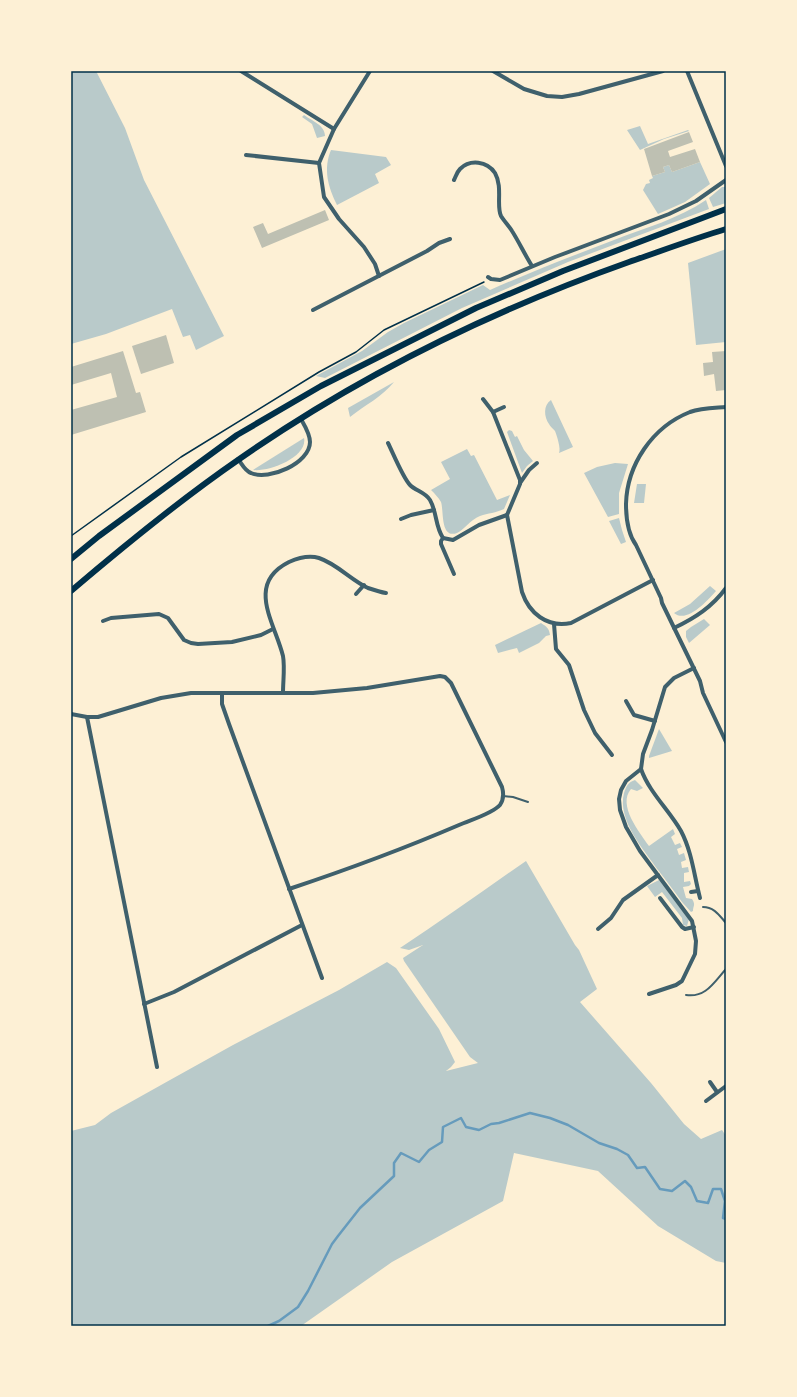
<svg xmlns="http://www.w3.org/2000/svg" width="797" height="1397" viewBox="0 0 797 1397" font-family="'Fira Sans Condensed',sans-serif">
  <rect width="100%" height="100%" fill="#fdf0d5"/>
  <g fill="#b9caca">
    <path d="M 71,71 L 96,71 L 125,128 L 144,180 L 224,336 L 196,350 L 190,335 L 183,337 L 172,309 L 106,334 L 71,344 Z"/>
    <path d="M 304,115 C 312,121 325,125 325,136 L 317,138 L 312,124 L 302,117 Z"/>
    <path d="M 640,126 L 648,144 L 688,130 L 689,131 L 664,139 L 640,150 L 627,130 Z"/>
    <path d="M 331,150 L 386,157 L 391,165 L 375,174 L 379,183 L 337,205 C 328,187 323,169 331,150 Z"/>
    <path d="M 700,162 L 710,184 L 685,202 L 658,214 L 643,190 L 646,184 L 650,183 L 649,180 L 653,178 L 652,176 L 665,172 L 663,167 L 669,165 L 672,172 Z"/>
    <path d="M 722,187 L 726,187 L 726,203 L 713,207 L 709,198 Z"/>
    <path d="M 706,200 L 709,209 L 568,262 L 462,308 L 325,378 L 316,376 L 362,351 L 388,332 L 404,323 L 483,285 L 490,290 C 531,272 572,256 614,240 C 645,228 678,219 706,200 Z"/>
    <path d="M 726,249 L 726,342 L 696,345 L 688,263 Z"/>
    <path d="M 394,382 C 382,397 365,405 350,417 L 348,408 Z"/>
    <path d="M 551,400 L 573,447 L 559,453 C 561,449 557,436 555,431 C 553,429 550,426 549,424 C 544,417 543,405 551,400 Z"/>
    <path d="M 509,430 L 512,431 L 515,437 L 517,436 L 524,450 L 533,461 L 527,466 L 522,473 L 507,432 Z"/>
    <path d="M 304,438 C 308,457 269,472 253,470 Z"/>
    <path d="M 467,449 L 471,456 L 474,455 L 497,500 L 510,495 L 504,509 C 496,513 488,513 480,516 C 470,520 463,531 457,533 C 440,539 444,511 441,502 C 438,497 435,494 431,490 L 450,479 L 441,462 Z"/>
    <path d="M 615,463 L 628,464 L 619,493 L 619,514 L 608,517 L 584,473 L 597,467 Z"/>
    <path d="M 637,484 L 646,484 L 644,503 L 634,503 Z"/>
    <path d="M 619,518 L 622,530 L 626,542 L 621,544 L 609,521 Z"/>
    <path d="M 710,586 L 716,591 C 708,600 687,624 674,613 L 690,604 Z"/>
    <path d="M 704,619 L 710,625 L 689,643 L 686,637 L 686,631 L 691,627 Z"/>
    <path d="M 541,623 C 547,627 549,628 550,635 L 546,636 L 539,643 L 519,653 L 517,648 L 498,653 L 495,645 Z"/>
    <path d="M 659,729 L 672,751 L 649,758 L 649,756 Z"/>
    <path d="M 635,780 L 643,788 L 637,791 L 631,789 C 617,805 640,833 649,846 L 673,829 L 675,834 L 671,837 L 675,845 L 680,843 L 682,847 L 677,849 L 679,855 L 684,853 L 686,860 L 681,862 L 682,868 L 688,867 L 689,872 L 684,873 L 684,882 L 690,881 L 691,884 L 689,886 L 683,887 L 686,898 L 692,899 C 696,905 693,906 693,911 L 691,912 L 682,902 C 674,891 666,880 658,870 C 644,850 617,820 624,793 C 626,787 628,782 635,780 Z"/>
    <path d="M 526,861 L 575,945 L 579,950 L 597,989 L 580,1002 L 651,1083 L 684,1124 L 701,1139 L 722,1130 L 726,1136 L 726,1263 L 716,1261 L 658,1226 L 598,1171 L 514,1153 L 503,1201 L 392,1262 L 301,1326 L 71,1326 L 71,1131 L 95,1125 L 111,1113 L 170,1080 L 233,1045 L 339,990 L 387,962 L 396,968 L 439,1029 L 455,1062 L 451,1067 L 446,1071 L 478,1063 L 470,1057 L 404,961 L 403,958 L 423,945 L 409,950 L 400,948 C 443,920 484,890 526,861 Z"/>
    <path d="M 659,880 L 689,919 L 687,926 L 683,925 L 682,918 L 662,892 L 655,897 L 647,886 Z"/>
  </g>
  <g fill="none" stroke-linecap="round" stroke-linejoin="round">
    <path stroke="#669bbc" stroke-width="2.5" d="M 268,1326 L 279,1321 L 298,1307 L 308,1291 L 332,1244 L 338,1236 L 360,1208 L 394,1176 L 394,1163 L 401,1153 L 419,1162 L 429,1150 L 442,1142 L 443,1127 L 461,1118 L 466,1127 L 479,1130 L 491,1124 L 499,1123 L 530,1113 L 550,1118 L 568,1125 L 599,1143 L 617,1149 L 628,1155 L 637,1168 L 645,1167 L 660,1189 L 672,1191 L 685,1181 L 691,1187 L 697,1201 L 708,1203 L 713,1189 L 721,1189 L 725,1201 L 723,1218 L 726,1219"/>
  </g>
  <g fill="#bec0b2">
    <path d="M 689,132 L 693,142 L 668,151 L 670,157 L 695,149 L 700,162 L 672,172 L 669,165 L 663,167 L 665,172 L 652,176 L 644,149 Z"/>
    <path d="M 325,210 L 329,220 L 262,248 L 253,227 L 263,223 L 268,234 Z"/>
    <path d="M 166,335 L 174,363 L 141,374 L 132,346 Z"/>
    <path d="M 123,351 L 136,393 L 140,392 L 146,412 L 71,435 L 71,410 L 117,397 L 111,373 L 71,385 L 71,367 Z"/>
    <path d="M 726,351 L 726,390 L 716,391 L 714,374 L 704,376 L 703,363 L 713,362 L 712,352 Z"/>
  </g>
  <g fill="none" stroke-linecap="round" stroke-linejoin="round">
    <path stroke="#003049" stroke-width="1.5" d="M 71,536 L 181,457 L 319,372 L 356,352 L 384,330 L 484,282"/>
    <g stroke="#3f606c" stroke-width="2">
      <path d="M 503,796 L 513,797 L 528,802"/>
      <path d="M 703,907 C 714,907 719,915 726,923"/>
      <path d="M 686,995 C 706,998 714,982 726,969"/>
    </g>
    <g stroke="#3f606c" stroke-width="4">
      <path d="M 241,71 L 334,129"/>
      <path d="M 370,71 L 334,129 L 319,163 L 324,197 L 339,219 L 364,247 L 375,264 L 379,276"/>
      <path d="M 493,71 L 524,89 L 547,96 L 562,97 L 579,94 L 663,71"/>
      <path d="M 687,71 L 726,166"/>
      <path d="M 246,155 L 319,163"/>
      <path d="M 454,180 C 456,176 457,172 460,169 C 470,159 487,161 495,173 C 503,187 496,206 501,216 C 504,221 509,226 512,231 C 519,242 525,255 532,266"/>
      <path d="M 488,277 L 491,279 L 500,280 L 555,257 L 669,214 L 696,201 L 726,180"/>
      <path d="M 313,310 L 427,251 L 439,243 L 450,239"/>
      <path d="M 483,399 L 493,412 L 520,480 L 520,484 L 507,515 L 522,592 C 529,613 547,628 571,623 L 653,580"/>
      <path d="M 726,407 C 714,408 701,408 690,412 C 652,427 627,465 626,504 C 626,518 628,534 636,545 L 661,598 L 662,603 L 700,681 L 703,693 L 726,742"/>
      <path d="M 493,412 L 504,407"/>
      <path d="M 388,443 C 393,453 403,478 410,485 C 416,491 425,492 430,500 C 437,512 435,526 443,538 L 453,540 L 479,525 L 507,515"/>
      <path d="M 238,459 C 242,464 245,471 251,473 C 269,481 310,463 310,442 C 310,434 305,426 301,419"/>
      <path d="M 520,483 L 529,470 L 537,463"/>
      <path d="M 401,519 L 411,515 L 434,510"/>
      <path d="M 443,538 L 441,541 L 441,544 L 454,574"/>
      <path d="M 356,594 L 364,585"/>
      <path d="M 103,621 L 111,618 L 159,614 L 168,618 L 184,640 L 191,643 L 198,644 L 232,642 L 261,635 L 273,629"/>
      <path d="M 554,624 L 556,649 L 569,665 L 584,710 L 595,733 L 612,755"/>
      <path d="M 674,628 C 695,618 712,607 726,588"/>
      <path d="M 222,693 L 222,704 L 229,724 L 322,978"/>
      <path d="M 283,693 C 283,681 285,667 283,656 C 275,623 245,584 289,562 C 298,558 309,555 319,558 C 337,564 351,580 368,588 C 374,590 380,592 386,593"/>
      <path d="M 626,701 L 634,715 L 655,721"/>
      <path d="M 71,714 L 87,717 L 98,717 L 161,698 L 191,693 L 313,693 L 367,688 L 440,676 L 445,677 L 451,683 L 502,787 C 504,794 504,799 500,805 C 492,814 470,820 459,825 C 403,849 346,870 289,889"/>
      <path d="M 87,717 L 157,1067"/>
      <path d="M 641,769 C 649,792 669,810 681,831 C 692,852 694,875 700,898"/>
      <path d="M 691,892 L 698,891"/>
      <path d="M 660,898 L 682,927 L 685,929 L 694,927"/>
      <path d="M 598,929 L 611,918 L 623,900 L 658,875"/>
      <path d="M 649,994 L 676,985 L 682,981 L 695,954 L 696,941 L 692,921 L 640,851 L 626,827 L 620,810 L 619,799 L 621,790 L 626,781 L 641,769 L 643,754 L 652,730 L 665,687 L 674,678 L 694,668"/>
      <path d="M 144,1004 L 174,992 L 302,925"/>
      <path d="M 710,1082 L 717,1092"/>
      <path d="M 706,1101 L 726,1086"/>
    </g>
    <g stroke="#003049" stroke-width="6">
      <path d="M 71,559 L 99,536 L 237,435 L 321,386 L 476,308 L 563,271 L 726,209"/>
      <path d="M 71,591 C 125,545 180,500 238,460 C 358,376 491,311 629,262 C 661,251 693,239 726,229"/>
    </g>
  </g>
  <rect width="797" height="1397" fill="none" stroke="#fdf0d5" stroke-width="144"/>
  <rect x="72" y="72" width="653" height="1253" fill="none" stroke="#003049" stroke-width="1.5"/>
</svg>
